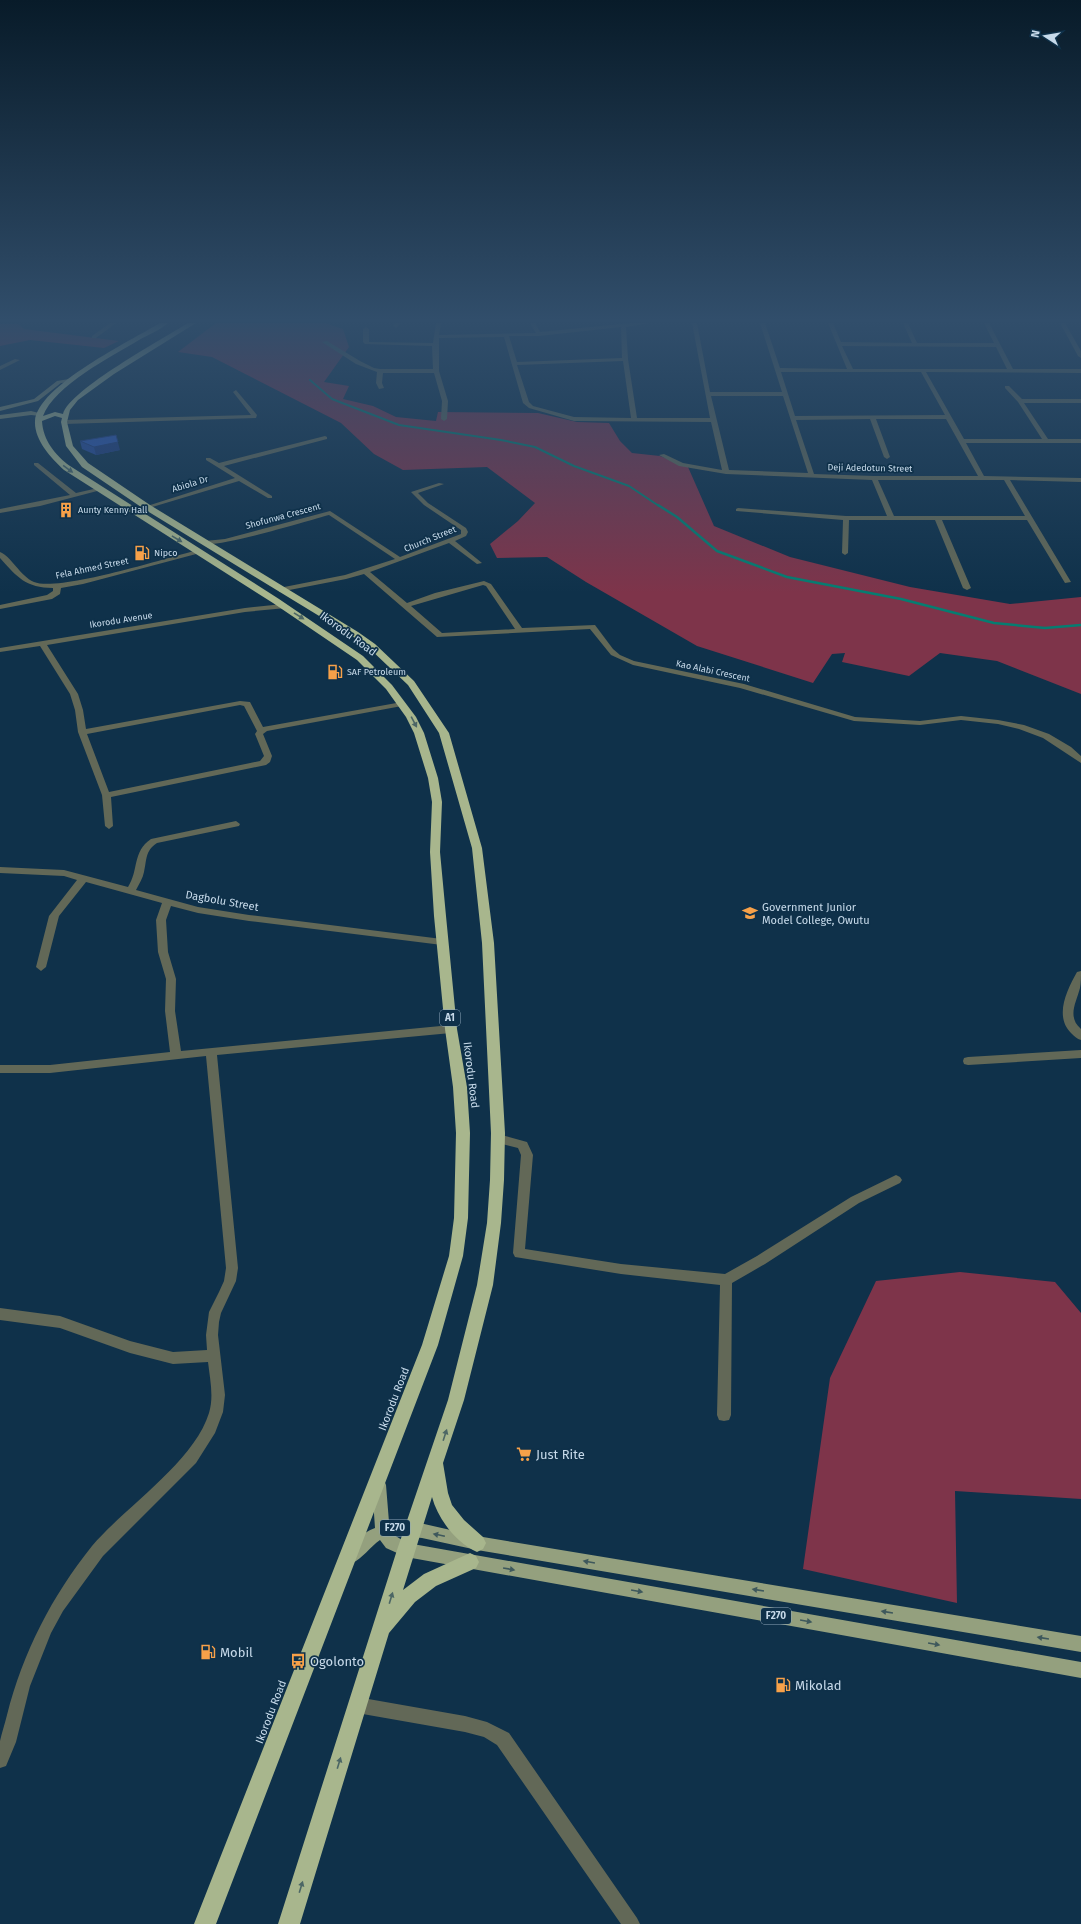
<svg xmlns="http://www.w3.org/2000/svg" width="1081" height="1924" viewBox="0 0 1081 1924" font-family="'Fira Sans',sans-serif">
  <rect width="100%" height="100%" fill="#0f314a"/>
  <g fill="#7e344a">
    <path d="M 216,323 L 325,323 L 343,329 L 349,347 L 324,382 L 349,386 L 343,399 L 373,406 L 396,417 L 436,421 L 438,412 L 538,413 L 577,422 L 609,423 L 620,441 L 632,453 L 660,456 L 688,467 L 714,526 L 790,557 L 910,587 L 1010,604 L 1081,597 L 1081,694 L 997,661 L 940,653 L 909,676 L 842,662 L 845,653 L 832,654 L 813,683 L 697,646 L 586,582 L 547,557 L 497,558 L 490,544 L 518,521 L 535,503 L 487,467 L 403,470 L 374,454 L 341,423 L 212,357 L 178,352 Z"/>
    <path d="M 0,324 L 18,324 L 24,329 L 119,341 L 104,348 L 30,340 L 0,346 Z"/>
    <path d="M 960,1272 L 1055,1282 L 1081,1313 L 1081,1499 L 955,1491 L 957,1603 L 803,1569 L 830,1378 L 876,1281 Z"/>
  </g>
  <g fill="none" stroke-linecap="round" stroke-linejoin="round">
    <path stroke="#067d71" stroke-width="2" d="M 310,380 L 332,399 L 399,425 L 501,440 L 535,447 L 574,466 L 629,486 L 659,506"/>
    <path stroke="#067d71" stroke-width="2.5" d="M 658,505 L 677,517 L 717,551 L 787,577 L 901,599 L 994,623 L 1045,628 L 1081,625"/>
    <g fill="#626857" fill-rule="evenodd">
      <path d="M 110,323 L 116,323 L 96,338 L 92,338 L 92,336 Z"/>
      <path d="M 396,323 L 401,323 L 396,328 L 393,326 Z"/>
      <path d="M 436,323 L 441,323 L 439,335 L 536,333 L 530,323 L 535,323 L 540,332 L 631,323 L 650,323 L 626,327 L 628,359 L 637,418 L 710,418 L 692,323 L 697,323 L 710,392 L 782,392 L 760,323 L 765,323 L 780,368 L 847,369 L 828,323 L 833,323 L 841,342 L 912,343 L 903,323 L 908,323 L 917,343 L 994,343 L 984,323 L 989,323 L 1013,369 L 1081,369 L 1081,373 L 926,372 L 964,439 L 1042,439 L 1018,402 L 1005,388 L 1005,386 L 1009,386 L 1022,399 L 1081,399 L 1081,403 L 1024,403 L 1048,439 L 1081,439 L 1081,443 L 966,443 L 984,476 L 1081,478 L 1081,482 L 1010,480 L 1071,582 L 1065,583 L 1027,520 L 942,520 L 971,588 L 967,590 L 963,588 L 935,520 L 849,520 L 848,553 L 845,555 L 842,553 L 843,520 L 736,511 L 736,509 L 738,508 L 846,516 L 887,516 L 872,480 L 726,474 L 679,466 L 659,455 L 664,454 L 683,463 L 722,470 L 711,422 L 574,421 L 529,408 L 523,403 L 504,337 L 439,338 L 439,371 L 448,401 L 447,419 L 444,421 L 441,419 L 442,401 L 434,373 L 383,373 L 382,383 L 384,388 L 379,389 L 376,383 L 377,372 L 356,364 L 322,342 L 327,341 L 360,361 L 374,368 L 380,369 L 433,369 L 432,346 L 365,344 L 363,342 L 363,329 L 366,327 L 369,329 L 369,342 L 433,343 ZM 621,327 L 622,358 L 517,362 L 509,336 L 539,336 ZM 842,346 L 996,347 L 1007,369 L 853,369 ZM 623,361 L 631,418 L 574,417 L 533,406 L 529,402 L 517,365 ZM 781,372 L 921,372 L 945,415 L 795,416 ZM 711,396 L 783,396 L 808,473 L 729,470 ZM 870,419 L 884,457 L 887,459 L 890,457 L 876,419 L 946,419 L 978,476 L 874,476 L 814,474 L 796,420 ZM 878,480 L 1004,480 L 1025,516 L 894,516 Z"/>
      <path d="M 1060,323 L 1065,323 L 1081,351 L 1081,358 L 1078,356 Z"/>
      <path d="M 15,359 L 20,360 L 0,370 L 0,366 Z"/>
      <path d="M 236,390 L 257,415 L 256,418 L 64,424 L 61,422 L 64,420 L 251,415 L 233,392 Z"/>
      <path d="M 325,436 L 327,437 L 327,439 L 224,466 L 272,496 L 272,498 L 268,498 L 239,481 L 149,508 L 144,507 L 235,478 L 206,460 L 206,458 L 210,458 L 219,463 Z"/>
      <path d="M 34,463 L 38,463 L 76,493 L 98,488 L 101,490 L 40,506 L 0,513 L 0,509 L 70,495 L 34,465 Z"/>
      <path d="M 439,483 L 444,484 L 418,493 L 428,503 L 466,528 L 468,532 L 466,536 L 455,541 L 482,563 L 477,564 L 449,543 L 370,572 L 407,603 L 435,593 L 484,581 L 491,584 L 522,628 L 595,625 L 613,649 L 620,655 L 634,661 L 744,684 L 855,717 L 920,721 L 961,716 L 998,720 L 1024,725 L 1049,734 L 1071,747 L 1081,756 L 1081,763 L 1043,738 L 1019,729 L 998,724 L 961,720 L 920,725 L 854,721 L 740,688 L 633,665 L 611,655 L 590,629 L 437,637 L 364,574 L 346,579 L 279,592 L 279,588 L 345,575 L 395,559 L 329,515 C 311,520 212,550 202,543 L 205,541 L 225,539 L 330,511 L 400,557 L 461,534 L 461,530 L 424,505 L 411,492 ZM 483,585 L 486,586 L 515,629 L 442,633 L 411,606 Z"/>
      <path d="M 198,550 L 201,552 L 200,553 L 83,584 L 61,588 L 60,594 L 52,599 L 0,609 L 0,605 L 47,595 L 53,591 L 53,588 C 26,588 17,577 0,558 L 0,552 C 11,556 20,576 34,582 C 59,592 166,558 198,550 Z"/>
      <path d="M 283,604 L 287,606 L 286,608 L 245,612 L 47,645 L 78,694 L 83,710 L 86,729 L 240,701 L 250,702 L 263,727 L 402,702 L 406,704 L 402,706 L 267,731 L 263,734 L 272,756 L 270,762 L 266,765 L 111,797 L 113,826 L 109,829 L 105,826 L 102,795 L 78,732 L 75,710 L 70,694 L 40,646 L 0,652 L 0,648 L 245,608 ZM 240,705 L 244,706 L 257,731 L 255,734 L 264,756 L 260,761 L 109,792 L 87,734 Z"/>
      <path d="M 236,821 L 240,824 L 239,826 L 157,843 C 145,851 147,859 144,872 C 143,878 139,884 136,890 L 198,907 L 249,915 L 442,939 L 447,942 L 442,945 L 249,921 L 198,913 L 171,906 L 166,920 L 168,952 L 176,979 L 175,1011 L 181,1051 L 451,1025 L 455,1026 L 456,1029 L 455,1032 L 451,1033 L 217,1055 L 238,1268 L 236,1281 L 221,1313 L 219,1322 L 218,1335 L 225,1395 L 223,1412 L 215,1433 L 196,1463 L 103,1556 L 63,1611 L 51,1633 L 30,1686 L 16,1742 L 6,1766 L 0,1768 C 0,1759 0,1750 0,1741 C 2,1732 5,1723 7,1715 C 23,1652 52,1596 92,1546 C 125,1507 194,1462 209,1413 C 214,1397 210,1379 208,1362 L 173,1364 L 130,1353 L 60,1328 L 0,1320 L 0,1308 L 60,1316 L 130,1341 L 173,1352 L 207,1350 L 206,1335 L 209,1312 L 219,1292 L 224,1281 L 226,1268 L 206,1056 L 50,1073 L 0,1073 L 0,1065 L 50,1065 L 170,1052 L 165,1011 L 166,979 L 158,952 L 156,920 L 162,903 L 86,882 L 59,916 L 46,967 L 41,971 L 36,967 L 49,916 L 77,880 L 64,876 L 0,873 L 0,867 L 64,870 L 128,887 C 139,870 132,852 151,839 Z"/>
      <path d="M 1081,971 C 1081,977 1081,983 1080,988 C 1076,1003 1067,1017 1081,1029 L 1081,1040 C 1077,1039 1074,1036 1071,1033 C 1054,1016 1067,990 1077,972 Z"/>
      <path d="M 1081,1050 L 1081,1058 L 968,1065 L 964,1064 L 963,1061 L 964,1058 L 968,1057 Z"/>
      <path d="M 498,1134 L 527,1142 L 533,1155 L 525,1249 L 621,1264 L 725,1274 L 757,1256 L 851,1197 L 896,1175 L 900,1177 L 902,1180 L 900,1183 L 859,1203 L 765,1264 L 732,1283 L 731,1415 L 729,1420 L 724,1421 L 719,1420 L 717,1415 L 720,1285 L 621,1274 L 515,1257 L 513,1253 L 521,1155 L 518,1148 L 494,1142 L 492,1139 L 494,1136 Z"/>
      <path d="M 357,1697 L 465,1716 L 487,1722 L 509,1733 L 637,1918 L 640,1924 L 621,1924 L 497,1745 L 484,1737 L 465,1732 L 357,1713 L 351,1711 L 349,1705 L 351,1699 Z"/>
    </g>
    <g fill="#7e886d" fill-rule="evenodd">
      <path d="M 69,379 L 71,380 L 71,382 L 61,383 L 38,401 L 0,411 L 0,407 L 34,399 L 57,381 Z"/>
      <path d="M 31,411 L 43,414 L 40,416 L 31,415 L 0,419 L 0,415 Z"/>
    </g>
    <path fill="#94a07e" fill-rule="evenodd" d="M 379,1478 L 384,1480 L 386,1485 L 389,1522 L 402,1520 L 411,1521 L 477,1536 L 1081,1636 L 1081,1652 L 477,1550 L 422,1538 L 394,1535 L 407,1543 L 1081,1662 L 1081,1678 L 406,1557 L 386,1548 L 380,1540 C 370,1547 362,1559 352,1563 L 347,1561 L 345,1556 C 350,1543 362,1533 375,1528 L 372,1485 L 374,1480 Z"/>
    <path fill="#a8b68d" fill-rule="evenodd" d="M 160,323 L 168,323 C 160,330 148,335 139,340 C 112,356 54,386 43,416 L 55,412 L 63,414 C 69,390 164,338 188,323 L 196,323 L 114,374 L 78,400 L 70,410 L 67,422 L 73,446 L 88,463 L 150,505 L 358,632 L 375,644 L 414,681 L 449,733 L 482,848 L 494,943 L 505,1133 L 504,1180 L 501,1223 L 493,1285 L 464,1400 L 443,1463 L 448,1493 L 452,1505 L 464,1520 L 483,1537 L 486,1543 L 483,1549 L 477,1552 C 456,1543 438,1519 432,1497 L 403,1590 L 424,1574 L 470,1553 L 476,1556 L 479,1562 L 476,1568 L 436,1586 L 415,1602 L 389,1633 L 300,1924 L 278,1924 L 397,1550 L 448,1400 L 477,1285 L 487,1223 L 490,1180 L 491,1133 L 482,943 L 472,848 L 439,733 L 408,685 L 369,648 L 352,636 L 144,509 L 82,467 L 66,446 L 61,422 L 62,418 L 55,416 L 42,421 C 43,440 55,455 70,466 L 279,599 L 363,656 L 392,685 L 416,717 L 424,733 L 438,778 L 442,802 L 440,852 L 446,916 L 457,1029 L 467,1087 L 470,1133 L 468,1218 L 463,1256 L 438,1345 L 216,1924 L 194,1924 L 422,1345 L 449,1256 L 454,1218 L 456,1133 L 453,1087 L 445,1029 L 434,916 L 430,852 L 432,802 L 428,778 L 414,733 L 406,717 L 386,689 L 357,660 L 273,603 L 64,470 C 51,458 34,440 35,421 C 37,386 132,340 160,323 Z"/>
  </g>
  <path fill="#264998" d="M 80,441 L 120,450 L 96,455 L 82,449 Z"/>
  <path fill="#1f3c7c" d="M 116,435 L 120,450 L 96,455 L 94,447 Z"/>
  <path fill="#2c55b1" stroke="#1f3c7c" d="M 116,435 L 118,442 L 94,447 L 80,441 Z"/>
  <defs><path id="oneway-solid" d="M-6-.8H1V-3.2L6.5 0L1 3.2V.8H-6Z"/></defs>
  <g fill="#4c6665">
    <use href="#oneway-solid" transform="translate(68 469) rotate(36)"/>
    <use href="#oneway-solid" transform="translate(177 539) rotate(31)"/>
    <use href="#oneway-solid" transform="translate(299 616) rotate(32)"/>
    <use href="#oneway-solid" transform="translate(414 722) rotate(62)"/>
    <use href="#oneway-solid" transform="translate(445 1435) rotate(-72)"/>
    <use href="#oneway-solid" transform="translate(391 1598) rotate(-73)"/>
    <use href="#oneway-solid" transform="translate(339 1763) rotate(-73)"/>
    <use href="#oneway-solid" transform="translate(301 1887) rotate(-73)"/>
  </g>
  <g fill="#3e585c">
    <use href="#oneway-solid" transform="translate(439 1535) rotate(-168)"/>
    <use href="#oneway-solid" transform="translate(589 1562) rotate(-170)"/>
    <use href="#oneway-solid" transform="translate(509 1569) rotate(10)"/>
    <use href="#oneway-solid" transform="translate(758 1590) rotate(-171)"/>
    <use href="#oneway-solid" transform="translate(637 1591) rotate(10)"/>
    <use href="#oneway-solid" transform="translate(887 1612) rotate(-171)"/>
    <use href="#oneway-solid" transform="translate(806 1621) rotate(10)"/>
    <use href="#oneway-solid" transform="translate(1043 1638) rotate(-171)"/>
    <use href="#oneway-solid" transform="translate(934 1644) rotate(10)"/>
  </g>
  <linearGradient id="sky" x2="0" y2="1"><stop stop-color="#081b29"/><stop offset="0.54" stop-color="#314e6b"/><stop offset="1" stop-color="#314e6b" stop-opacity="0"/></linearGradient>
  <rect width="1081" height="593" fill="url(#sky)"/>
  <defs>
    <g id="building-bare" transform="scale(1.2)"><path d="M-4-6H4V6H1V3H-1V6H-4ZM-2.5-4.3h1.7v1.8h-1.7ZM.8-4.3h1.7v1.8H.8ZM-2.5-1h1.7V.8h-1.7ZM.8-1h1.7V.8H.8Z" fill="#f7a149" stroke="#0f314a" stroke-width="2.5" paint-order="stroke"/></g>
    <g id="fuel-bare" transform="scale(1.2)"><path d="M-5.5-6h7V0h2V4h1.3V-2.5L3-4.5l.8-.8L6-3V5H2.5V1h-1V6h-7ZM-4.2-4.7v3.2H.2V-4.7Z" fill="#f7a149" stroke="#0f314a" stroke-width="2.5" paint-order="stroke"/></g>
    <g id="school-bare" transform="scale(1.2)"><path d="M0-5L7-2L0 1L-7-2ZM-4 1L0 2.5L4 1V4Q0 6-4 4Z" fill="#f7a149" stroke="#0f314a" stroke-width="2.5" paint-order="stroke"/></g>
    <g id="supermarket-bare" transform="scale(1.2)"><path d="M-6-5.5h2.5l.6 2H6L4.5 2H-2.5L-4.4-4H-6ZM-1.5 3.2a1.3 1.3 0 1 0 .1 0ZM3 3.2a1.3 1.3 0 1 0 .1 0Z" fill="#f7a149" stroke="#0f314a" stroke-width="2.5" paint-order="stroke"/></g>
    <g id="bus-bare" transform="scale(1.2)"><path d="M-5-6H5V4H4V6H2V4H-2V6H-4V4H-5ZM-3.5-4V0h7V-4ZM-3.5 1.2v1.5H-2V1.2ZM2 1.2v1.5H3.5V1.2Z" fill="#f7a149" stroke="#0f314a" stroke-width="2.5" paint-order="stroke"/></g>
  </defs>
  <g fill-rule="evenodd">
    <use href="#building-bare" x="66" y="510"/>
    <use href="#fuel-bare" x="142" y="553"/>
    <use href="#fuel-bare" x="335" y="672"/>
    <use href="#school-bare" x="750" y="913"/>
    <use href="#supermarket-bare" x="524" y="1454"/>
    <use href="#fuel-bare" x="208" y="1652"/>
    <use href="#bus-bare" x="298" y="1661"/>
    <use href="#fuel-bare" x="783" y="1685"/>
  </g>
  <g text-anchor="middle" dominant-baseline="central" stroke-width="3.5" stroke-linejoin="round" paint-order="stroke">
    <g font-size="9" fill="#c7daea" stroke="#0f314a">
      <text transform="translate(870 468) rotate(1)">Deji Adedotun Street</text>
      <text transform="translate(190 484) rotate(-17)">Abiola Dr</text>
      <text transform="translate(283 516) rotate(-15)">Shofunwa Crescent</text>
      <text transform="translate(430 539) rotate(-22)">Church Street</text>
      <text transform="translate(92 568) rotate(-12)">Fela Ahmed Street</text>
      <text transform="translate(121 620) rotate(-9)">Ikorodu Avenue</text>
      <text transform="translate(713 671) rotate(12)">Kao Alabi Crescent</text>
    </g>
    <g font-size="9" fill="#c7daea" stroke="#0f314a" text-anchor="start">
      <text x="78" y="510">Aunty Kenny Hall</text>
      <text x="154" y="553">Nipco</text>
      <text x="347" y="672">SAF Petroleum</text>
    </g>
    <g fill="#0f314a" stroke="#90a7ba" stroke-width="1">
      <rect x="440" y="1010" width="20" height="16" rx="3"/>
      <rect x="380" y="1520" width="30" height="16" rx="3"/>
      <rect x="761" y="1608" width="30" height="16" rx="3"/>
    </g>
    <g font-size="10" font-weight="bold" fill="#c7daea">
      <text x="450" y="1018">A1</text>
      <text x="395" y="1528">F270</text>
      <text x="776" y="1616">F270</text>
    </g>
    <g font-size="11" fill="#c7daea" stroke="#0f314a">
      <text transform="translate(348 634) rotate(36)">Ikorodu Road</text>
      <text transform="translate(222 901) rotate(10)">Dagbolu Street</text>
      <text transform="translate(471 1075) rotate(83)">Ikorodu Road</text>
      <text transform="translate(394 1399) rotate(-69)">Ikorodu Road</text>
      <text transform="translate(271 1712) rotate(-69)">Ikorodu Road</text>
    </g>
    <g font-size="11" fill="#c7daea" stroke="#0f314a" text-anchor="start">
      <text x="762" y="907">Government Junior<tspan x="762" dy="13">Model College, Owutu</tspan></text>
    </g>
    <g font-size="13" fill="#c7daea" stroke="#0f314a" text-anchor="start">
      <text x="536" y="1454">Just Rite</text>
      <text x="220" y="1652">Mobil</text>
      <text x="310" y="1661">Ogolonto</text>
      <text x="795" y="1685">Mikolad</text>
    </g>
  </g>
  <g transform="translate(1045 36) rotate(282)" stroke="#0f314a" stroke-width="3" paint-order="stroke">
  <path d="M0-3L7 15L0 10L-7 15Z" fill="#c7daea"/>
  <text y="-6" font-size="11" font-weight="bold" text-anchor="middle" fill="#c7daea">N</text>
  </g>
</svg>
